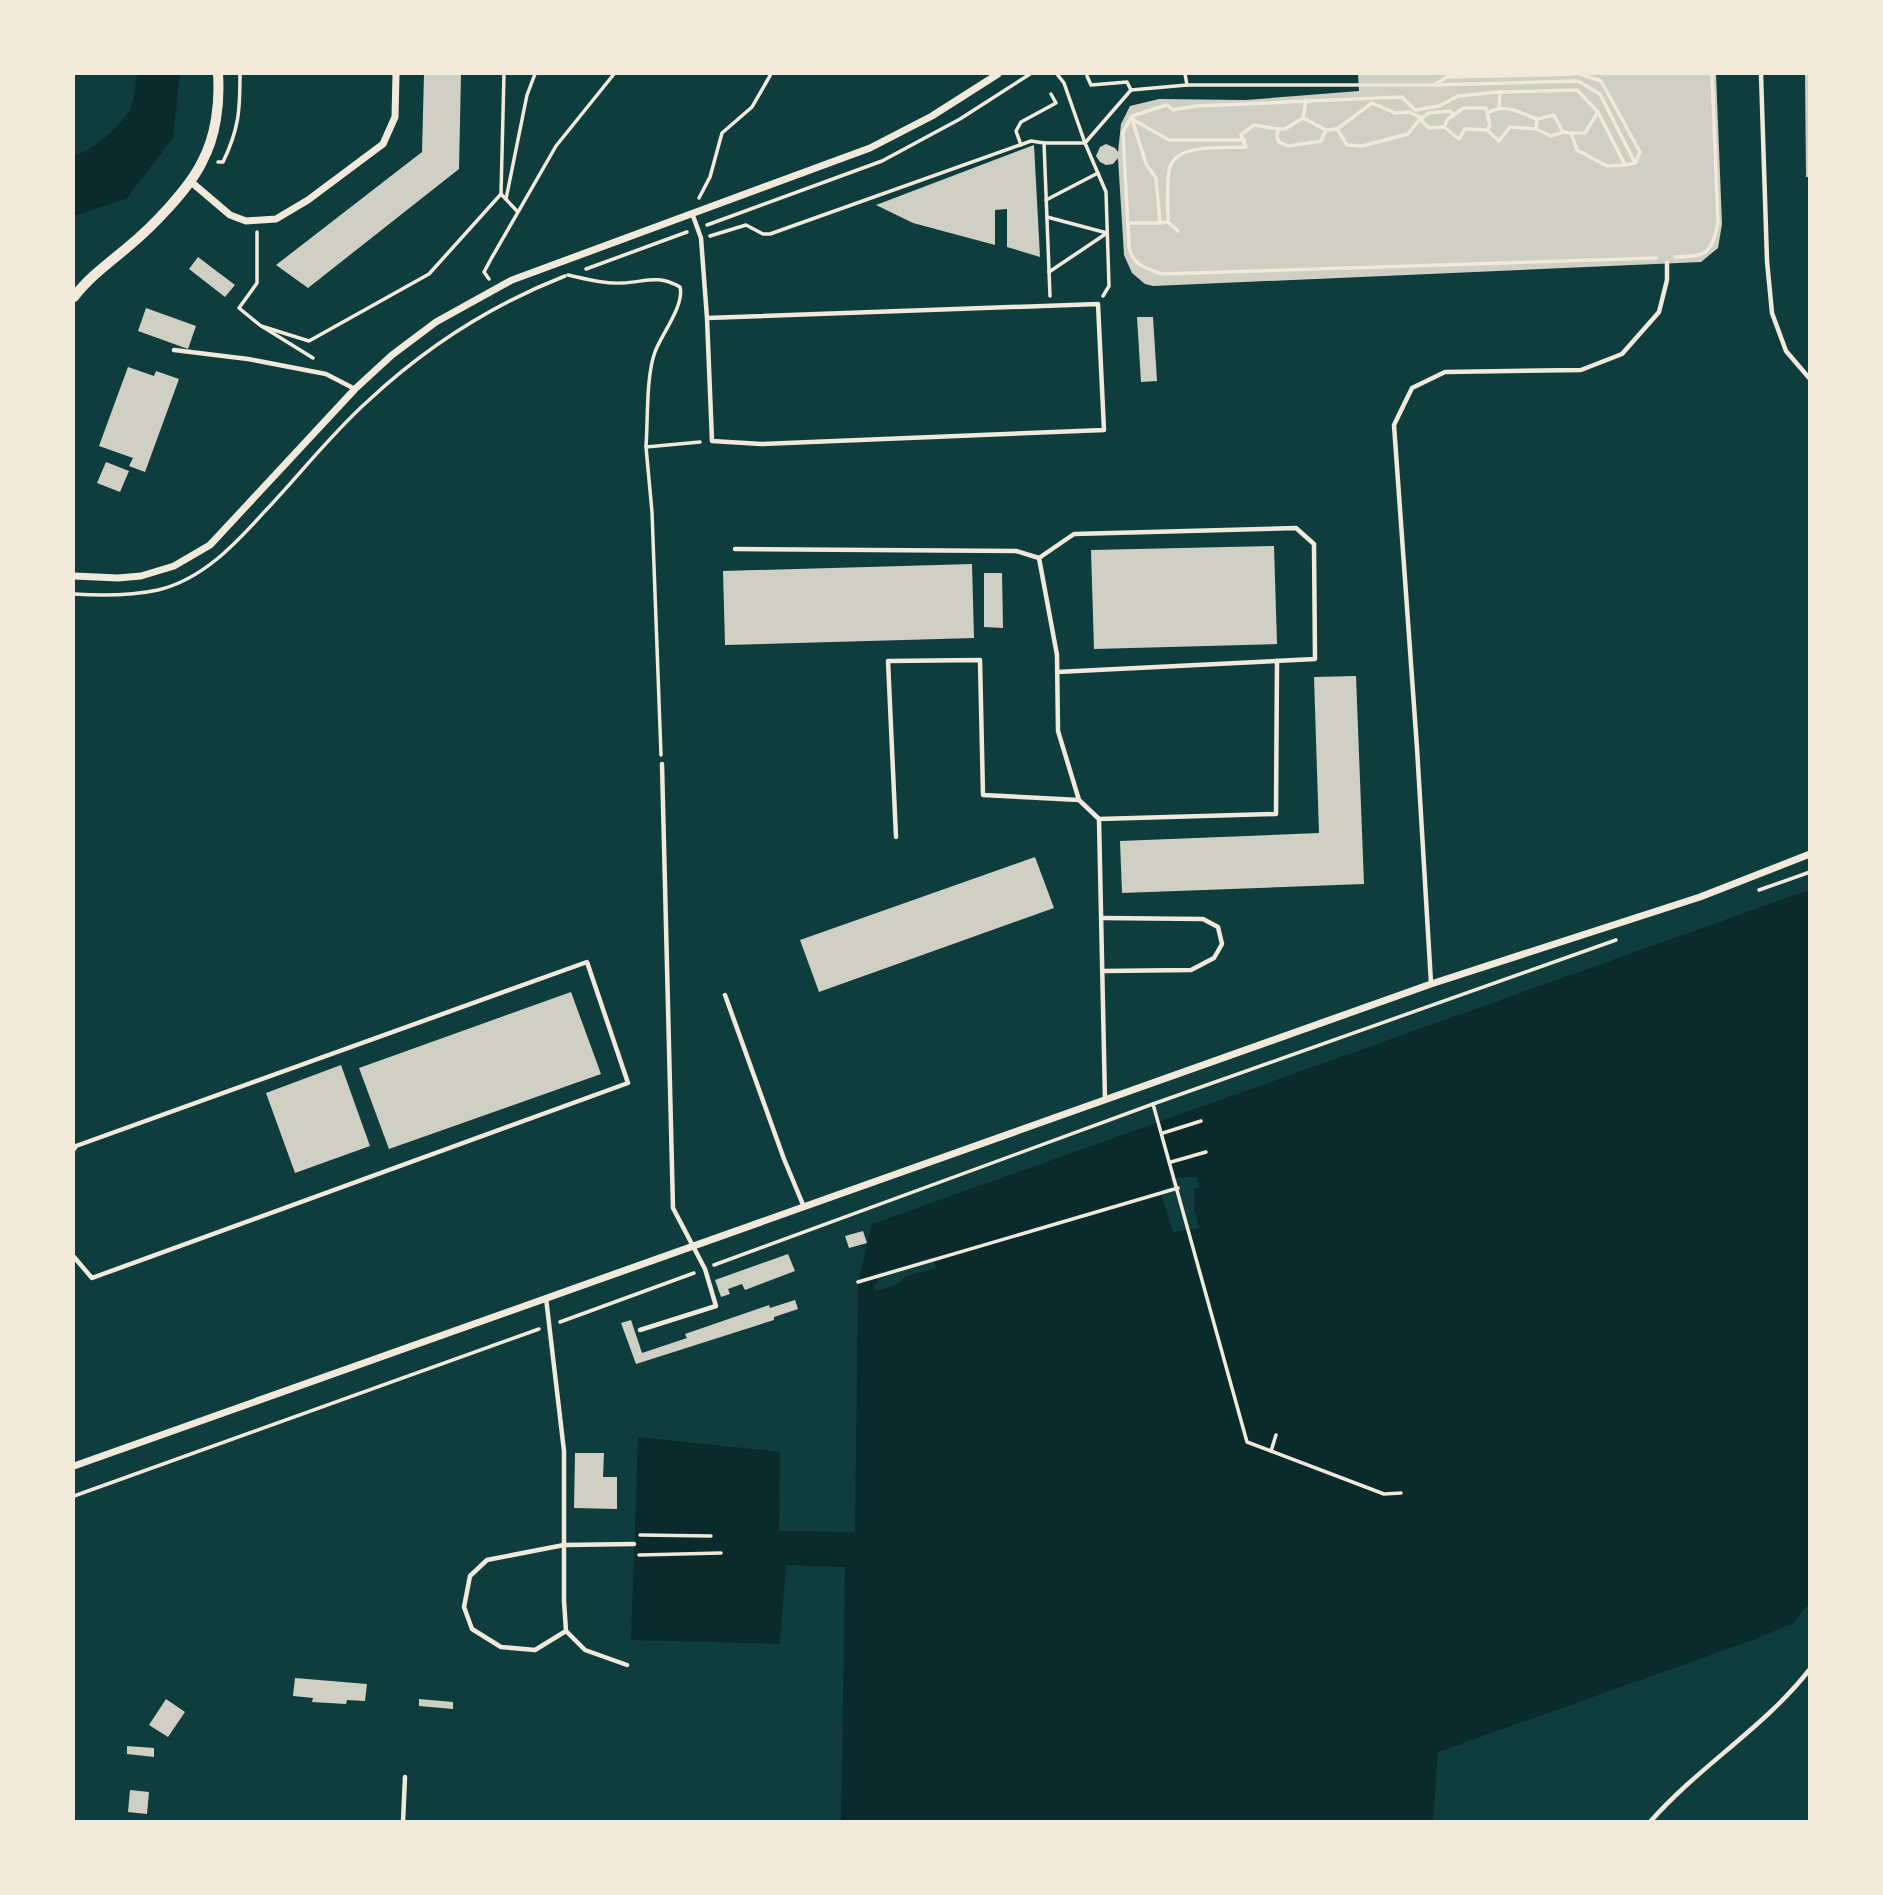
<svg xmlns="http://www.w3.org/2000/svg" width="1883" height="1895" viewBox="0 0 1883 1895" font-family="'Libre Baskerville',serif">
  <rect width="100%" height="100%" fill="#0f3d3e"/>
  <g fill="#0a2a2b">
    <path d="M 137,74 L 180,74 L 173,138 L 126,199 L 74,216 L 74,155 C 91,152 120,127 129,111 C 135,102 135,85 137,74 Z"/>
    <path d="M 1809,890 L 1810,1601 L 1794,1623 L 1753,1640 L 1438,1752 L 1433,1822 L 841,1821 L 845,1567 L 786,1565 L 780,1644 L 631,1640 L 638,1437 L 780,1452 L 779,1531 L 855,1532 L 858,1282 L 872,1224 Z"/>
  </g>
  <g fill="#0f3d3e">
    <path d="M 1197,1177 L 1200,1187 L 1194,1189 L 1194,1208 L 1199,1228 L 1173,1232 L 1160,1190 L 1172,1186 L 1170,1178 Z"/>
    <path d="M 933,1257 L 936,1268 L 906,1276 L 898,1284 L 876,1291 L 874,1285 L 878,1283 L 876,1274 Z"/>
  </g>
  <g fill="#cfcfc3">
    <path d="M 424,74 L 461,74 L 459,169 L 308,288 L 276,265 L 422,152 Z"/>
    <path d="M 1358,74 L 1716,74 L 1722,224 L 1718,248 L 1701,262 L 1153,286 L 1145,284 L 1132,273 L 1124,255 L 1118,158 L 1113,164 L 1106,165 L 1100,162 L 1096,156 L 1100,147 L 1106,144 L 1115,148 L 1118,152 L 1121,124 L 1130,106 L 1159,99 L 1246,100 L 1359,91 Z"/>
    <path d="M 1805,74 L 1810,74 L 1810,177 L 1806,177 Z"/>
    <path d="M 1034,145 L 1040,257 L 1007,247 L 1007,209 L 995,210 L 995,245 L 913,223 L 876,205 Z"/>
    <path d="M 198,257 L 235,285 L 225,297 L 189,269 Z"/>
    <path d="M 146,308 L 196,326 L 188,349 L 138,331 Z"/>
    <path d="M 1137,317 L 1153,317 L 1157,381 L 1141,382 Z"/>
    <path d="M 128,367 L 154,376 L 156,371 L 179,379 L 145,472 L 129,466 L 133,458 L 99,446 Z"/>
    <path d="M 106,462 L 129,471 L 120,492 L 97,483 Z"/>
    <path d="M 1274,546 L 1277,644 L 1094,649 L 1091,550 Z"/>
    <path d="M 972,564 L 974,638 L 725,645 L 723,571 Z"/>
    <path d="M 984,573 L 1002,573 L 1003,628 L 984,627 Z"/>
    <path d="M 1356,676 L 1364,884 L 1122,893 L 1120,841 L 1319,833 L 1314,677 Z"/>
    <path d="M 1035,857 L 1054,908 L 819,992 L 800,940 Z"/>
    <path d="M 571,992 L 601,1074 L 389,1149 L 359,1068 Z"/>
    <path d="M 341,1065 L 370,1146 L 295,1173 L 266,1093 Z"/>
    <path d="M 863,1231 L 867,1243 L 849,1248 L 845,1236 Z"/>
    <path d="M 788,1254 L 795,1271 L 745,1290 L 742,1284 L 728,1289 L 730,1294 L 721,1297 L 715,1280 Z"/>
    <path d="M 795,1300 L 798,1309 L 774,1317 L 774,1320 L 636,1364 L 621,1323 L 631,1320 L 642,1353 L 687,1338 L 685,1334 L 769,1305 L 770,1308 Z"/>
    <path d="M 575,1453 L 604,1453 L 603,1477 L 617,1477 L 617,1509 L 574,1508 Z"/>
    <path d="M 295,1678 L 367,1684 L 365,1701 L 347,1700 L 346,1704 L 312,1702 L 313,1698 L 293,1696 Z"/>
    <path d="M 166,1699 L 185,1712 L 168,1737 L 149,1725 Z"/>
    <path d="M 419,1699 L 453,1702 L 453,1709 L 419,1706 Z"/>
    <path d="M 127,1746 L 154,1748 L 154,1757 L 127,1754 Z"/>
    <path d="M 130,1790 L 149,1792 L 147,1814 L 128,1812 Z"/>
  </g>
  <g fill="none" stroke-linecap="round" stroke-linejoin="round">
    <g stroke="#f1e9da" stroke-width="3.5">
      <path d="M 504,74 L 501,194 L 517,211"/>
      <path d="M 1185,74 L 1187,85 L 1434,85 L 1578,81 L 1600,94 L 1635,163 L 1625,165 L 1598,112 L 1577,90 L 1500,92 L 1458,96 L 1439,106 L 1415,110 L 1402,97 L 1196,106 L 1173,110 L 1167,105 L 1132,116 L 1123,132 L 1129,246 C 1132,265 1145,268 1162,274 L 1656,258"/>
      <path d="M 1580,74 L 1601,81 L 1640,152 L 1636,162"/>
      <path d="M 1087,76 L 1091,85 L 1127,82 L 1131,90"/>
      <path d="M 1436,84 L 1447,77 L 1574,74"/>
      <path d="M 1499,107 L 1500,92"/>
      <path d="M 1487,113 C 1506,103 1518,112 1537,119 L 1536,129"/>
      <path d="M 1454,115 L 1463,108 L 1486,108 L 1490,126 L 1487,130"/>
      <path d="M 1303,118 L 1306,100"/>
      <path d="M 1537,119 L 1554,115 L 1563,132"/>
      <path d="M 1278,129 L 1285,129 L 1303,118 L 1326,130"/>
      <path d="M 1337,129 L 1372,103 L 1395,113 L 1409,112 L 1422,118 L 1429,113 L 1450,111 L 1454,115 L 1448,119 L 1444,127"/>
      <path d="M 1571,133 L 1585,133 L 1598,112"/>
      <path d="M 1044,143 L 1085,143 L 1064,83 L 1057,74"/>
      <path d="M 1021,145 L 1016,131 L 1021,122 L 1056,103 L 1051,94"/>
      <path d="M 218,162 L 223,162 C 239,129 240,110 240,74"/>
      <path d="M 699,198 L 710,177 L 722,133 L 752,107 L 771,74"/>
      <path d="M 506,199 L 527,95 L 535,74"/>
      <path d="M 1046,200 L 1098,173"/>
      <path d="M 1047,217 L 1107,233 L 1049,272"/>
      <path d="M 1168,222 L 1178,231"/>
      <path d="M 1128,223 L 1160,223 L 1156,178 L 1146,164 L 1132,119 L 1169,140 L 1245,140"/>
      <path d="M 1160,223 L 1168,222 C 1168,209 1166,177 1170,167 C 1177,143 1226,148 1246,147 L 1241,135 L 1254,125 L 1278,129 L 1277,137 L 1279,142 L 1288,146 L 1321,141 L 1326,130 L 1337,129 L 1347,145 L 1362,146 L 1408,134 L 1420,119 L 1429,128 L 1444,127 L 1459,139 L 1465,129 L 1487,130 L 1499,141 L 1510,127 L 1536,129 L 1551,136 L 1563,132 L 1571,133 L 1577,150 L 1607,166 L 1625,165"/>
      <path d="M 707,225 L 882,161 L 960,119 L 1030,74"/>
      <path d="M 257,232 L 257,283 L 239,308 L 261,326 L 309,341 L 429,274 L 501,194"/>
      <path d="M 710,236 L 746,225 L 763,234 L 770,234 L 1031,141 L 1044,143 L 1050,296"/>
      <path d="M 1675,257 C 1706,256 1711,255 1718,223 L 1712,74"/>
      <path d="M 586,269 L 687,232"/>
      <path d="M 568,275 C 586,279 604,284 622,283 C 646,282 657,274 680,287 C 685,305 661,335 655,352 C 646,376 648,420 646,446"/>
      <path d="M 489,279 L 484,272 L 491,259 L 556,146 L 614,74"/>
      <path d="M 1103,296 L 1109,286 L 1106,192 L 1085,143 L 1131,90 L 1187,85"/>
      <path d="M 263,327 L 313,358"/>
      <path d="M 74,594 C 102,596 130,596 158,590 C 204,579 237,542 267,509 C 301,473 332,433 369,400 C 427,346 491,305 565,276"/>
      <path d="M 661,755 L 652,512 L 646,447 L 700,442"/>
      <path d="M 1759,890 L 1810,872"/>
      <path d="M 1153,1104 L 1247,1442 L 1384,1494 L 1401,1493"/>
      <path d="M 1163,1133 L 1201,1121"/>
      <path d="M 1171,1162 L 1206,1152"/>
      <path d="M 714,1265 L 1153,1104 L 1616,940"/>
      <path d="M 858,1282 L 1178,1188"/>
      <path d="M 560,1322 L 694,1273"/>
      <path d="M 1271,1451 L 1276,1435"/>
      <path d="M 74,1496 L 539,1329"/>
      <path d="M 640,1535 L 711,1536"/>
      <path d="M 639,1555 L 721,1553"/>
    </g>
    <g stroke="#f1e9da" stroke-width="4.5">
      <path d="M 1761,74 L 1767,261 L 1772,313 L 1786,351 L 1810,379"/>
      <path d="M 692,213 L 701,238 L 707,318 L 712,441 L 761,444 L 1104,430 L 1098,304 L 707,318"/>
      <path d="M 174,350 L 248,359 L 326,374 L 355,389"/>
      <path d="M 735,549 L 1016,551 L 1039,558 L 1057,655 L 1058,731 L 1079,800 L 1099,819 L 1105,1100"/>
      <path d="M 1039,558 L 1074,534 L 1296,528 L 1314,544 L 1315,659 L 1057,672"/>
      <path d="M 1099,819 L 1276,814 L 1277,661"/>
      <path d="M 896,837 L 888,661 L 980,660 L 983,795 L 1079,800"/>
      <path d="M 1102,918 L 1203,919 L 1218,927 L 1222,944 L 1214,958 L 1191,970 L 1103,971"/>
      <path d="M 1431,983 L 1417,748 L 1394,425 L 1412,388 L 1445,372 L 1581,370 L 1622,354 L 1659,312 L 1667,280 L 1667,263"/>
      <path d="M 725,995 L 784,1159 L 804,1207"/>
      <path d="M 74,1149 L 76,1146 L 587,962 L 628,1083 L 92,1278 L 74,1257"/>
      <path d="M 546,1298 L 564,1451 L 564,1601 L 566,1631 L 585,1650 L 627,1665"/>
      <path d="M 640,1330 L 716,1306 L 705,1269 L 673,1208 L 662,764"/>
      <path d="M 566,1631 L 535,1650 L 501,1647 L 472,1629 L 464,1607 L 470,1576 L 487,1560 L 564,1545 L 634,1544"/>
      <path d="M 403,1822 L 405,1777"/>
      <path d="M 1650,1822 C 1699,1766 1764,1728 1810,1669"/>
    </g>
    <g stroke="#f1e9da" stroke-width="7">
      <path d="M 190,181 L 230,215 L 246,221 L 276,219 L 308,200 L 383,144 L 395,117 L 396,74"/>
      <path d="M 74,576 L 118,578 L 141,576 L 174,566 L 210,545 L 355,389 L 392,355 L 436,322 L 512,280 L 870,148 L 932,116 L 998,74"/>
      <path d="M 74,1466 L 1431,984 L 1700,897 L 1810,854"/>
    </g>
    <path stroke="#f1e9da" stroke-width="10" d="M 74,297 C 89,277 109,263 129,246 C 152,227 189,189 202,162 C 216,136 220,103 218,74"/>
  </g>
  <rect width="1883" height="1895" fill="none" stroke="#f1e9da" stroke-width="150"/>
</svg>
